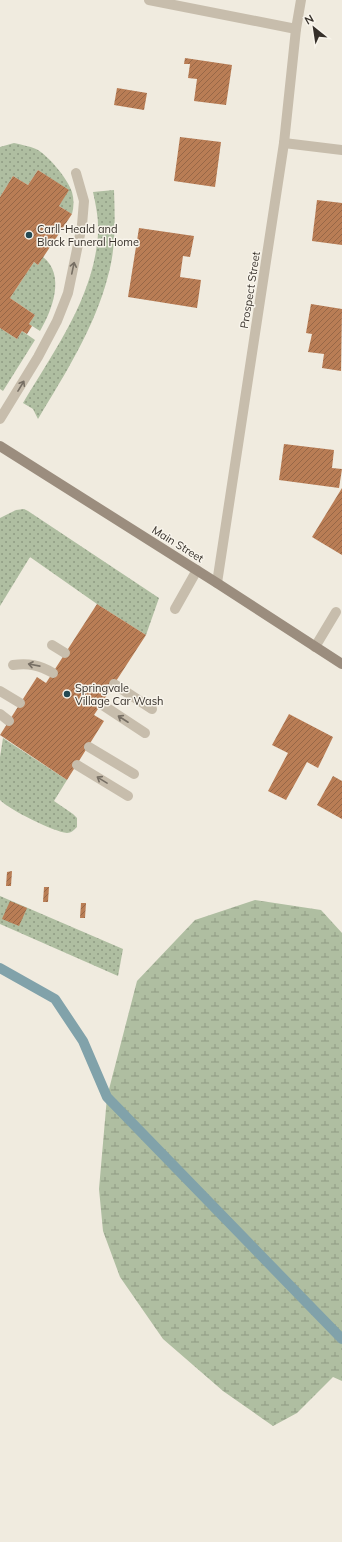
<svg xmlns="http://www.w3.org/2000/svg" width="342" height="1542" viewBox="0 0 342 1542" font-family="Mulish,sans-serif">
  <defs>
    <pattern id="grass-dots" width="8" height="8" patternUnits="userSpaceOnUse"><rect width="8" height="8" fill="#afbea1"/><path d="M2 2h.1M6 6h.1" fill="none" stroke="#8f9b83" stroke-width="1.8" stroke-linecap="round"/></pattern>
    <pattern id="wetland-marsh" width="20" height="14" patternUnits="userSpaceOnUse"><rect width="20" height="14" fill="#afbea1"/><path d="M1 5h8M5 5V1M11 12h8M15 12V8" fill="none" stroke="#8f9b83"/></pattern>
    <pattern id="building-hatch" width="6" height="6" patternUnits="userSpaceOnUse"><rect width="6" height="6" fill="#b97d55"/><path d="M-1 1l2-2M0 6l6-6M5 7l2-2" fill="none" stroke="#976747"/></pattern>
  </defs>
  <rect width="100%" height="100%" fill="#f0ebdf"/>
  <g fill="url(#grass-dots)">
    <path d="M 14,143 C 22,145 29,146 36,149 C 48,155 68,179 72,192 C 74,199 74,207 72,214 L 59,206 L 68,190 L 38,170 L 28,185 L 13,176 L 0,197 L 0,147 Z"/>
    <path d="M 114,190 C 115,219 116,248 108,276 C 95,327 65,374 38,419 L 33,409 L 23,403 C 54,351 94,297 98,234 C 99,220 96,206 93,192 Z"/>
    <path d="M 43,257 C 66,275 52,311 40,331 L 29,324 L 35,315 L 10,298 L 34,262 L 38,265 Z"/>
    <path d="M 0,328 L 17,339 L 22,331 L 35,340 L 3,391 L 0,389 Z"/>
    <path d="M 24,509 L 28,511 L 159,598 L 146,635 L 97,604 L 30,557 L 0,606 L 0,518 L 16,510 Z"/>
    <path d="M 3,738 L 67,780 L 54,801 L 73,814 L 77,818 L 77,827 C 74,830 71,833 67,833 C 54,832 8,809 0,800 L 0,757 Z"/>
    <path d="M 0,896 L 123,949 L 118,976 L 0,924 Z"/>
  </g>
  <path fill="url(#wetland-marsh)" d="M 255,900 L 321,910 L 342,933 L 342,1381 L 333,1377 L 297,1413 L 273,1426 L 223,1391 L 163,1339 L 120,1277 L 103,1231 L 99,1189 L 107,1097 L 137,981 L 195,920 Z"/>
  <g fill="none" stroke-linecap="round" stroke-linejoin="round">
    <path stroke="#81a2aa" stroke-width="10" d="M 0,968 L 55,999 L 83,1041 L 107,1097 L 342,1339"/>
  </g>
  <g fill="url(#building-hatch)">
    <path d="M 185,58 L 232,65 L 226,105 L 194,101 L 197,79 L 188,78 L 190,64 L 184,64 Z"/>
    <path d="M 117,88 L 147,93 L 144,110 L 114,105 Z"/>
    <path d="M 180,137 L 221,142 L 215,187 L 174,181 Z"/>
    <path d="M 38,170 L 69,190 L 59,206 L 72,214 L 38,265 L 34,262 L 10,298 L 35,315 L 29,324 L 32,326 L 27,334 L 22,331 L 17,339 L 0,328 L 0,197 L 13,176 L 28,185 Z"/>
    <path d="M 317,200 L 342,203 L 342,245 L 312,241 Z"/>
    <path d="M 139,228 L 194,236 L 190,257 L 183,256 L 180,277 L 201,280 L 197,308 L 128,297 Z"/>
    <path d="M 311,304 L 342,309 L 341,371 L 322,368 L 324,354 L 308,352 L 312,334 L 306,333 Z"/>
    <path d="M 284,444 L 334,450 L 332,468 L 342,469 L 339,488 L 279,480 Z"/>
    <path d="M 342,488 L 342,555 L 312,537 Z"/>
    <path d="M 97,604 L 146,635 L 94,715 L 104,721 L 67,780 L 0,735 L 37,677 L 46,683 Z"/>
    <path d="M 289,714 L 333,737 L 318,768 L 307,762 L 286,800 L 268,791 L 288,753 L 272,745 Z"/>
    <path d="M 333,776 L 342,781 L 342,819 L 317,805 Z"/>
    <path d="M 12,871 L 11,886 L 6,886 L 7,872 Z"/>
    <path d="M 44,887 L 49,887 L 48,902 L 43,902 Z"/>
    <path d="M 10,901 L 27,908 L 19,926 L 2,919 Z"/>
    <path d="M 81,903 L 86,903 L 85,918 L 80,918 Z"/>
  </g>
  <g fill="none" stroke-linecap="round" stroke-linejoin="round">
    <g stroke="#c7bdac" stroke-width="10">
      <path d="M 0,419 L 38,357 L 57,321 L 68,293 L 82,225 L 84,201 L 76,173"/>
      <path d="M 175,609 L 197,570"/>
      <path d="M 52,645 L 65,653"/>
      <path d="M 315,647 L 336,612"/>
      <path d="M 13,665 C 29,663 39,665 53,673"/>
      <path d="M 114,684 L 152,709"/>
      <path d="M 0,691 L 20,703"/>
      <path d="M 101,704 L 145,733"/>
      <path d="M 0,714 L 9,721"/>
      <path d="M 89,747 L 134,774"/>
      <path d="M 77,765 L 128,796"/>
    </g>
    <g stroke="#c7bdac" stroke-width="10">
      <path d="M 149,0 L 296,29"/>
      <path d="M 284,143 L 342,150"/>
      <path d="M 217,583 L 284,143 L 296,29 L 301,0"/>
    </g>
    <path stroke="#9b8d7e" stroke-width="10" d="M 0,446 L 217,583 L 342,664"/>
  </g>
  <defs><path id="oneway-shaft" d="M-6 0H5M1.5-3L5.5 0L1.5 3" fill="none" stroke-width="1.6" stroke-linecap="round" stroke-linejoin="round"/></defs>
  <g stroke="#776f64">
    <use href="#oneway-shaft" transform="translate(73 268) rotate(-78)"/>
    <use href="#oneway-shaft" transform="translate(21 386) rotate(-59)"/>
    <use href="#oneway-shaft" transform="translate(34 665) rotate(-169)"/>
    <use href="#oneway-shaft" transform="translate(123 719) rotate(-147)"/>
    <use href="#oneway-shaft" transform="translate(102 780) rotate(-148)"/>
  </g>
  <g fill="#244953" stroke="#f8f4eb" stroke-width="1.5">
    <circle cx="29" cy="235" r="4"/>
    <circle cx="67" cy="694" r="4"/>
  </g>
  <g text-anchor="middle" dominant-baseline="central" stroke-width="3" stroke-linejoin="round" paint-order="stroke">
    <g font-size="11" fill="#36302a" stroke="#f8f4eb" text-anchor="start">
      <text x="37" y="229">Carll-Heald and<tspan x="37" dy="13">Black Funeral Home</tspan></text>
      <text x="75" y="688">Springvale<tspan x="75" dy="13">Village Car Wash</tspan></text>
    </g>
    <g font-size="11" fill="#36302a" stroke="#f8f4eb">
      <text transform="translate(250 290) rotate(-81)">Prospect Street</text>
      <text transform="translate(178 544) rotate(32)">Main Street</text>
    </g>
  </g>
  <g transform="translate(314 28) rotate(330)" stroke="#f8f4eb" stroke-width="3" paint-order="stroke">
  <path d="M0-3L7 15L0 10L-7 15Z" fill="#36302a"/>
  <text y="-6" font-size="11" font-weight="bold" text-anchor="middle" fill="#36302a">N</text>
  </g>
</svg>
